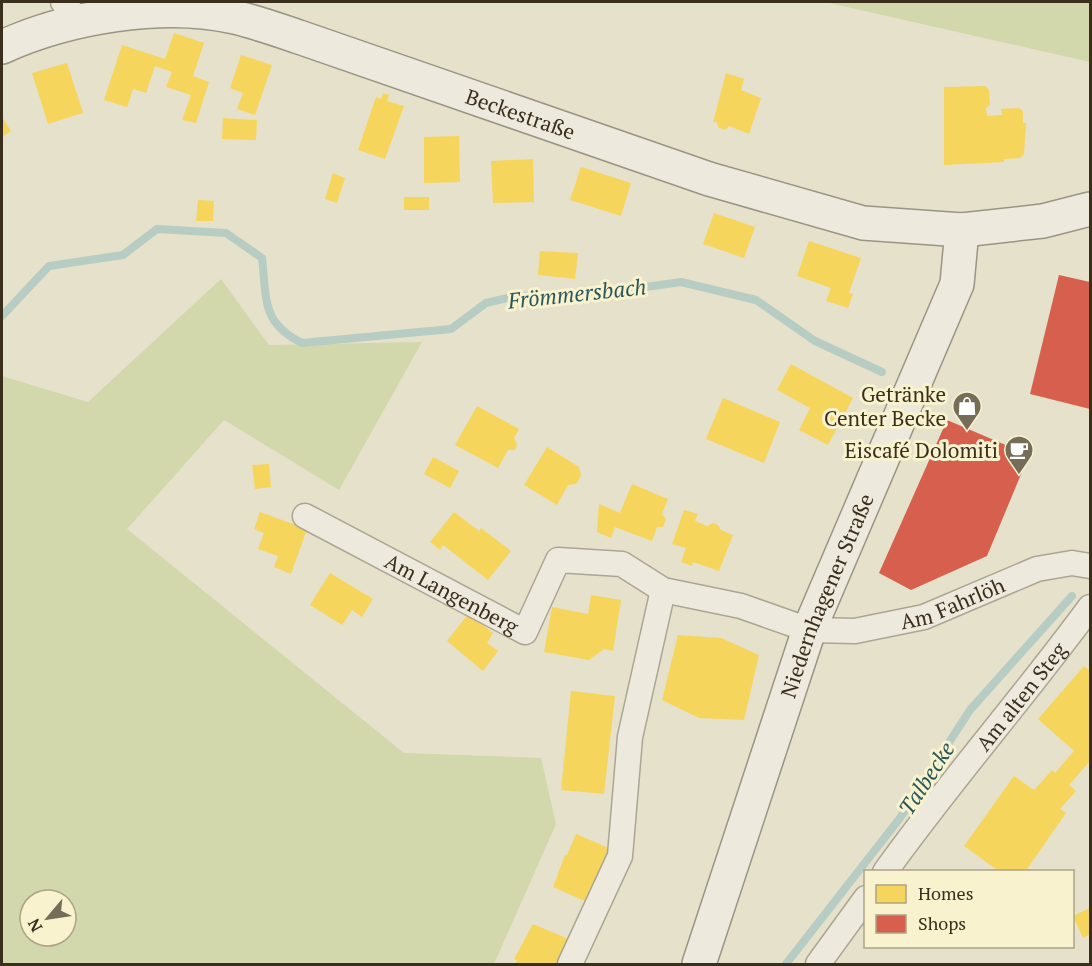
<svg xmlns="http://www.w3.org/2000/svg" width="1092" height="966" viewBox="0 0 1092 966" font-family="'PT Serif',serif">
  <rect width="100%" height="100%" fill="#e6e1ca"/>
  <g fill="#d2d8ab" fill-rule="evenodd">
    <path d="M 825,2 L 1090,2 L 1090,62 Z"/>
    <path d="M 221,279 L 269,345 L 422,342 L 339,490 L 224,420 L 127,529 L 404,753 L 541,758 L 556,824 L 494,964 L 2,964 L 2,376 L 88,402 ZM 30,900 L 66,900 L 66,936 L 30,936 Z"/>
  </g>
  <g fill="#f6d55c">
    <path d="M 174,33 L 204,43 L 193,76 L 209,82 L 196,123 L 182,120 L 191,95 L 166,87 L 172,72 L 155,66 L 146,93 L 133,89 L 127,107 L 104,100 L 122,45 L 165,59 Z"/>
    <path d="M 241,55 L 272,65 L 255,115 L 237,109 L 243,93 L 230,88 Z"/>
    <path d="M 67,63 L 83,113 L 48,124 L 32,73 Z"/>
    <path d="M 726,73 L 744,79 L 741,90 L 761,98 L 749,134 L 729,126 L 725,130 L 718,127 L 717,122 L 713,122 Z"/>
    <path d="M 985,86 L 989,90 L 990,105 L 986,108 L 987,116 L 1002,115 L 1001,109 L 1019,108 L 1023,111 L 1023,123 L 1026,123 L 1024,154 L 1020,158 L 1004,159 L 1004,162 L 944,165 L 944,87 Z"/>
    <path d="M 383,93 L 389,95 L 387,101 L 404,106 L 385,159 L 358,150 L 376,97 L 381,99 Z"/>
    <path d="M 2,117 L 11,131 L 2,137 Z"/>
    <path d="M 223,118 L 257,120 L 256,140 L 222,139 Z"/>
    <path d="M 459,136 L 460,182 L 424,183 L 424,137 Z"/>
    <path d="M 533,159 L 534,202 L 493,203 L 491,161 Z"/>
    <path d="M 581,167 L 631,183 L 621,216 L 570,200 Z"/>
    <path d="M 333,173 L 345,178 L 337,203 L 325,199 Z"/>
    <rect x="404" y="197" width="25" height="13"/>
    <path d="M 198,200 L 214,201 L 213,221 L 196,221 Z"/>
    <path d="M 714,213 L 755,227 L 744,258 L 703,244 Z"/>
    <path d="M 809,241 L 861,258 L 849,293 L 853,294 L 848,308 L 826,301 L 831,288 L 797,276 Z"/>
    <path d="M 540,251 L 578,253 L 575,279 L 538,275 Z"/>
    <path d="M 791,364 L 853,398 L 828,445 L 799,430 L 810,408 L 777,390 Z"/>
    <path d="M 723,398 L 780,422 L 764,463 L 706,439 Z"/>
    <path d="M 477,406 L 519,429 L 514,438 L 517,444 L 515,450 L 508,450 L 498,468 L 455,445 Z"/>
    <path d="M 547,447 L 579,467 L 581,476 L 576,484 L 568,485 L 557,505 L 524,485 Z"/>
    <path d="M 433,457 L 459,471 L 450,488 L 424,474 Z"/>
    <path d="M 269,464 L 271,487 L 255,489 L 252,465 Z"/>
    <path d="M 632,484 L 668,499 L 662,514 L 666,519 L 663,527 L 657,527 L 652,541 L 615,527 L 611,538 L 597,532 L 599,504 L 620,513 Z"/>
    <path d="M 684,510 L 698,514 L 695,521 L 707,526 L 713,523 L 718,525 L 721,530 L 733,535 L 719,571 L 693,562 L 692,566 L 681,562 L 686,548 L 672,544 Z"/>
    <path d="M 260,512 L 307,529 L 291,574 L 274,567 L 278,556 L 258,549 L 264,533 L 254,529 Z"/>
    <path d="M 454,512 L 479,531 L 481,528 L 511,551 L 488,580 L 443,545 L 440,550 L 430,542 Z"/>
    <path d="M 330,573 L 373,599 L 362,617 L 352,610 L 342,625 L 310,605 Z"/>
    <path d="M 591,595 L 621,600 L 613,651 L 604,649 L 589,660 L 544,652 L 552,607 L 588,614 Z"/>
    <path d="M 468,614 L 481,617 L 478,621 L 493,633 L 487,643 L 498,651 L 483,671 L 447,641 Z"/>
    <path d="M 678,635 L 721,638 L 759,655 L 744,720 L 699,718 L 662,700 Z"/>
    <path d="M 1084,666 L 1090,671 L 1090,761 L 1069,785 L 1076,791 L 1060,809 L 1066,813 L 1025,872 L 1000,872 L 964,846 L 1014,776 L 1034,790 L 1052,770 L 1055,773 L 1074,751 L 1038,719 Z"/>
    <path d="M 571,691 L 615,696 L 604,794 L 561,790 Z"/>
    <path d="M 576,834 L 611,849 L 587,902 L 553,887 L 565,855 L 567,855 Z"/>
    <path d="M 1090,908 L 1090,934 L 1083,938 L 1073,916 Z"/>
    <path d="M 533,924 L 571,940 L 560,964 L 515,964 L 517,960 L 514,959 Z"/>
  </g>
  <g fill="#d6604d">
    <path d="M 1059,275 L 1090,282 L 1090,409 L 1030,394 Z"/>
    <path d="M 947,420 L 1029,455 L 987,556 L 911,590 L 879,573 Z"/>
  </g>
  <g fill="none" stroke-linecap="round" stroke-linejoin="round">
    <g stroke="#b7ccc2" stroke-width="8">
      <path d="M 2,316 L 49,266 L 123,255 L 157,229 L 226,233 L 262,258 C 267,299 261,323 302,343 L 451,329 L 486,303 L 516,296 L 596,294 L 681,282 L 756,300 L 815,341 L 882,372"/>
      <path d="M 786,964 L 900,818 L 970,710 L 1072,596"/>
    </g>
    <g stroke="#aba594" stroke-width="27">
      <g id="street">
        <path d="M 63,2 L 78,20"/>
        <path id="s1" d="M 305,516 L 525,632 L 558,560 L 622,564 L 663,590 L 741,606 L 809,630 L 855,631 L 924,617 L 1037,569 L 1072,563 L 1090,566"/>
        <path id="s2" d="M 885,872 C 950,781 1024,697 1090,607"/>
        <path d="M 570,964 L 620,856 L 630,737 L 663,590"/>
        <path d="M 818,964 L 866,898"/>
      </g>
    </g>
    <g stroke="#9a9484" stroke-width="36">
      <g id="secondary">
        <path id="s3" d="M 2,47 C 68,17 162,1 234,17 C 256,22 278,30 299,37 L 709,179 L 863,223 L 962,230 L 1043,221 L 1090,209"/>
        <path id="s4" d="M 699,964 L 809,630 L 957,284 L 962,230"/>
      </g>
    </g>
    <use href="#street" stroke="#edeadd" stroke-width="24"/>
    <use href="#secondary" stroke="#edeadd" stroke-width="33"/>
  </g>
  <defs>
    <g id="shop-pin" transform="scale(1.5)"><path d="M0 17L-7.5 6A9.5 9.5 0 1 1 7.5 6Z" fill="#766d59" stroke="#f8f2cf"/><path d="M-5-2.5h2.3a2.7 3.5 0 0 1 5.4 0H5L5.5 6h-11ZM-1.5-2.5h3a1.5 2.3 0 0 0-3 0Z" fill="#fff"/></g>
    <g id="cafe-pin" transform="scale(1.5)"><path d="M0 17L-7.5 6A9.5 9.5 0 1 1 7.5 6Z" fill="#766d59" stroke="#f8f2cf"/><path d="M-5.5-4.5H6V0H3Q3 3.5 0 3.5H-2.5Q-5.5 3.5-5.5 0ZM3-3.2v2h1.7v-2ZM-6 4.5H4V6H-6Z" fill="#fff"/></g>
  </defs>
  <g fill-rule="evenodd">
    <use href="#shop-pin" x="967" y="406"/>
    <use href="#cafe-pin" x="1019" y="450"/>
  </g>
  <g text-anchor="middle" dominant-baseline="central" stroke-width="6" stroke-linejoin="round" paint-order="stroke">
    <g font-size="21" fill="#3a2e1c" stroke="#f8f2cf">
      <text stroke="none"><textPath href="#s3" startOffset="540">Beckestraße</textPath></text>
      <text stroke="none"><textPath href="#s1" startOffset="166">Am Langenberg</textPath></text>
      <text stroke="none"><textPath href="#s4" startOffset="390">Niedernhagener Straße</textPath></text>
      <text stroke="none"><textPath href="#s1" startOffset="740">Am Fahrlöh</textPath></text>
      <text stroke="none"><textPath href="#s2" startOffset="222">Am alten Steg</textPath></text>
    </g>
    <g font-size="21" fill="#3a2e1c" stroke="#f8f2cf" text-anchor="end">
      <text x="946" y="394">Getränke<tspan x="946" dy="24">Center Becke</tspan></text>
      <text x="998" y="450">Eiscafé Dolomiti</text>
    </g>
    <g font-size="22" font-style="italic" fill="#2a575b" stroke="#f8f2cf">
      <text transform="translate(577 293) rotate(-6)">Frömmersbach</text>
      <text transform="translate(926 778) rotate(-57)">Talbecke</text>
    </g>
  </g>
  <rect width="1092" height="966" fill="none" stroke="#3a2e1c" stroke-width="6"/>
  <rect x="864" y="870" width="210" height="78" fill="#f8f2cf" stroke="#aca487" stroke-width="1.5"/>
  <rect x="876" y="885" width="30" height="18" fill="#f6d55c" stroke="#aca487" stroke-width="1.5"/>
  <text x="918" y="900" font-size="18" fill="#3a2e1c">Homes</text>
  <rect x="876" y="915" width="30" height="18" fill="#d6604d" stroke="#aca487" stroke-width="1.5"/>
  <text x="918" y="930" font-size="18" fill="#3a2e1c">Shops</text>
  <g transform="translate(48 918) rotate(241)"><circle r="28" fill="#f8f2cf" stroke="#aca487" stroke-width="1.5"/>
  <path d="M0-4.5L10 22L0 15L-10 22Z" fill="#766d59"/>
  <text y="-9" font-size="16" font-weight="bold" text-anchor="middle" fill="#3a2e1c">N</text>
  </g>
</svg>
